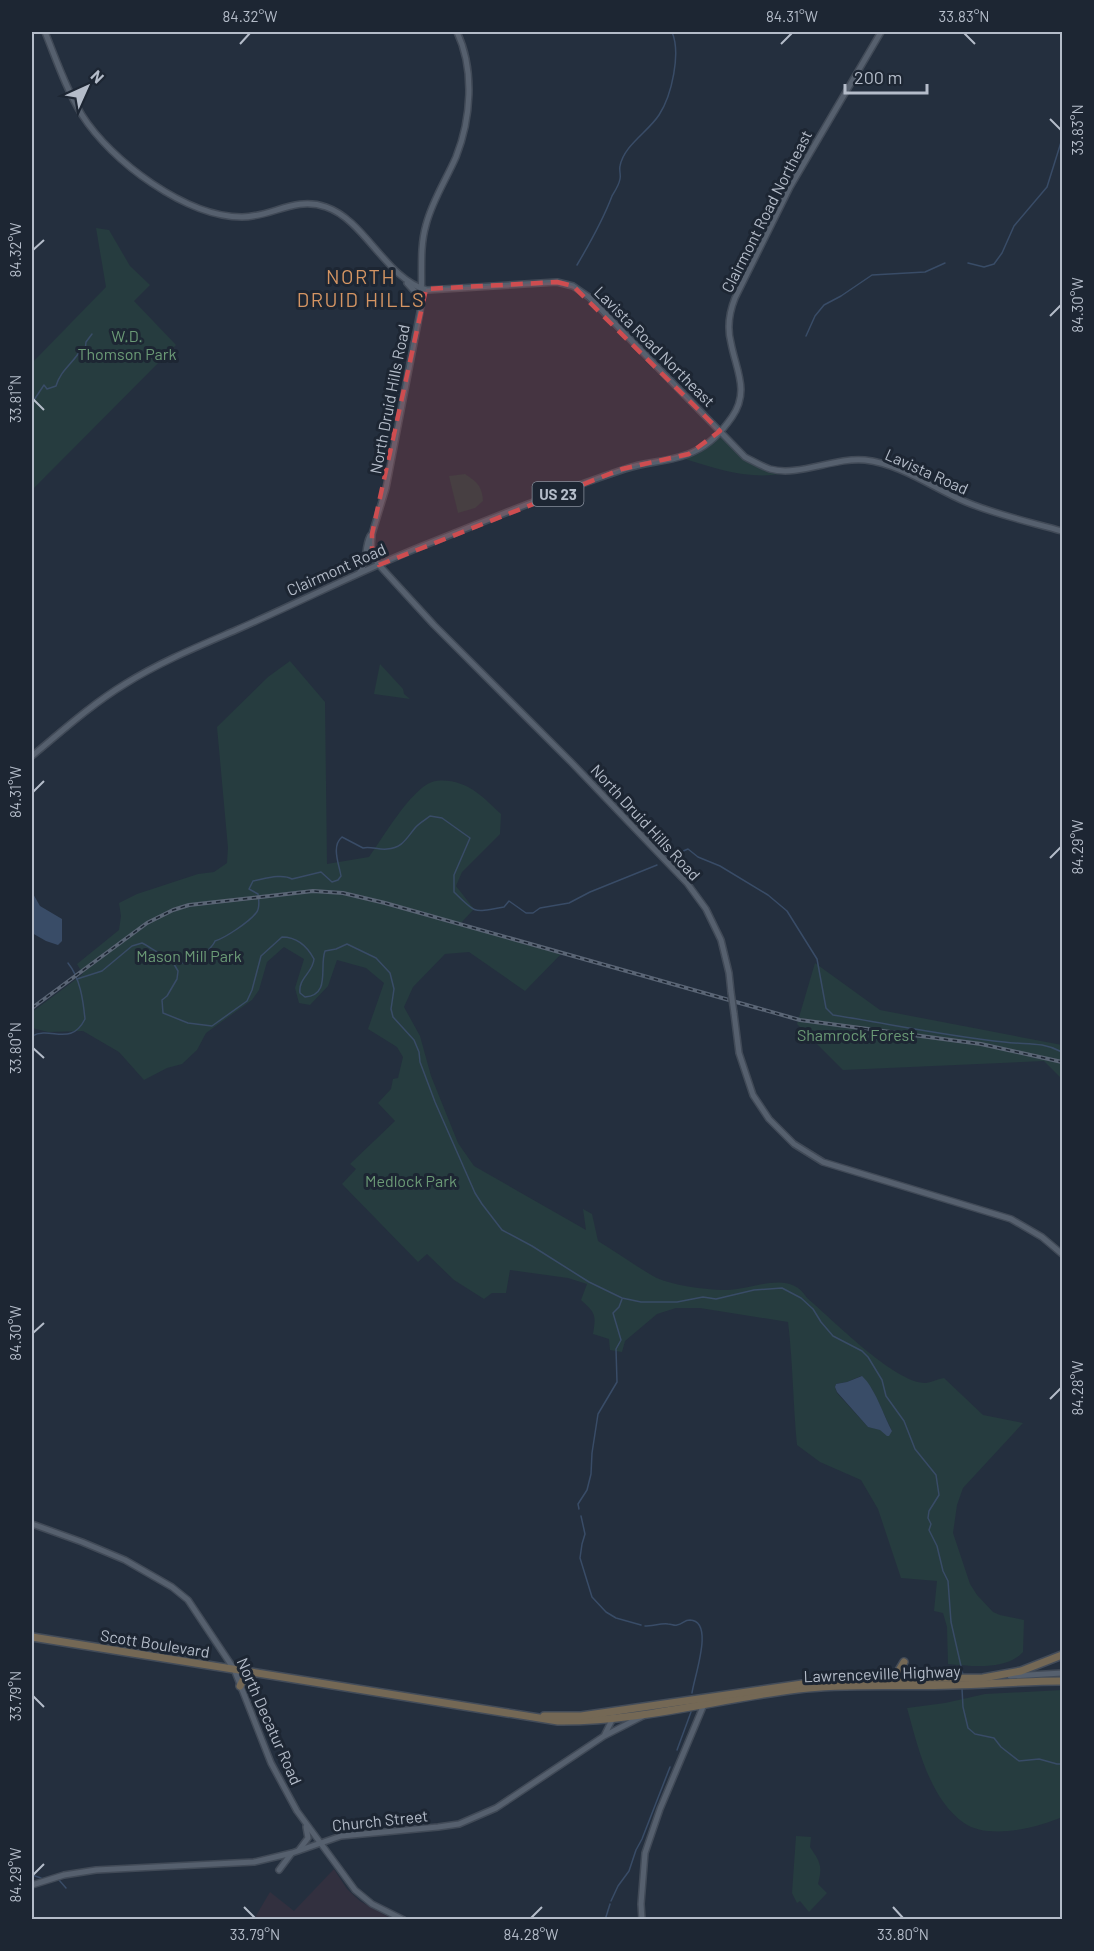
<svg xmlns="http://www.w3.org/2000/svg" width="1094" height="1951" viewBox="0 0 1094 1951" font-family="Barlow,sans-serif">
  <rect width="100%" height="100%" fill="#242f3e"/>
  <path fill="#32303f" d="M 334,1869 L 347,1889 L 360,1901 L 392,1919 L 254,1919 L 270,1892 L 294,1911 Z"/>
  <g fill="#263c3f" fill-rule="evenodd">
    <path d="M 96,228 L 109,230 L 130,266 L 150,285 L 134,301 L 176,345 L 32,490 L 32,363 L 106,287 Z"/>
    <path d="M 718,433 L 745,457 L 771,469 L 797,470 C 758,483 720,470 682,458 Z"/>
    <path d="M 465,474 C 477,482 482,486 483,501 L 475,508 L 458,513 L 449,476 Z"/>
    <path d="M 290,661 L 325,702 L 327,864 L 369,857 C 382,839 411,789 432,782 C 446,778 464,783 476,792 C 485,798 493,807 501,814 L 500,834 L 462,872 L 456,886 L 474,909 L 459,925 L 562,953 L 525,991 L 469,952 L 445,954 L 413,987 L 404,1007 L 420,1036 L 431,1076 L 458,1143 L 474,1166 L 586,1230 L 583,1209 L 592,1214 L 598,1241 C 616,1252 634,1265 653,1276 C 669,1285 706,1290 725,1290 C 751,1291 789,1268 807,1298 C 831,1318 895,1384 926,1383 C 932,1382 938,1379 944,1378 L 983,1415 L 1023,1423 L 963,1488 L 957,1505 L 953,1533 L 970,1584 L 977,1595 L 993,1612 L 1000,1615 L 1024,1620 L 1023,1652 C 1006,1671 971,1666 948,1664 L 947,1627 L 943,1613 L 934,1611 L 937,1581 L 901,1578 L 878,1509 L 861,1480 L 820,1462 L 797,1445 C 793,1404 793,1363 788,1322 L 700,1308 L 676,1308 L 657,1314 L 625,1341 L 622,1352 L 610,1350 L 609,1339 L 593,1334 C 596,1315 596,1313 581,1300 L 587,1284 L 568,1278 L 510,1270 L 506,1293 L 492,1293 L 484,1299 L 454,1280 L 427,1254 L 418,1262 L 342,1184 L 356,1169 L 350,1164 L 395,1121 L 378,1103 L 391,1089 L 393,1079 L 398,1078 L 403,1057 L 397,1047 L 368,1029 L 384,983 L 366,968 L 337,960 L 328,986 L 310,1005 L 299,1003 L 295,988 L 304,959 L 284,947 L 267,962 L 259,990 L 252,1000 L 206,1033 L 197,1050 L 182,1064 L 167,1068 L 144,1080 L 119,1052 L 83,1031 L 48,1032 L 32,1028 L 32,1012 L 83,974 L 77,964 L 119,930 L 121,916 L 119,903 L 137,894 L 198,874 L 214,872 L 227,863 L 228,848 L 217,727 L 268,677 ZM 861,1376 L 872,1389 L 892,1431 L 868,1427 L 837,1393 L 835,1387 L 836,1384 L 847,1382 Z"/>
    <path d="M 380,664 L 403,689 L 404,694 L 410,699 L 374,694 Z"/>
    <path d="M 815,963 L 880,1010 L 1062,1045 L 1062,1079 L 1044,1061 L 843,1070 L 797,1024 Z"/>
    <path d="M 1062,1690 L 1062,1817 C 1037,1828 988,1840 964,1823 C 929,1798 918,1747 907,1708 L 945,1703 L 985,1694 Z"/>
    <path d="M 796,1836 L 811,1837 L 810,1847 C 820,1862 823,1866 818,1884 L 827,1893 L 809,1912 L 800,1901 L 797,1903 L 792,1893 Z"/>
  </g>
  <g fill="#394c67">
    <path d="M 32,892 L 40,906 L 62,919 L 62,941 L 58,945 L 46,941 L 32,933 Z"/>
    <path d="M 862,1376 C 875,1388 883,1414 892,1431 L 889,1436 L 887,1436 L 880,1430 L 868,1427 L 837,1392 L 835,1387 L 836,1384 L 847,1382 Z"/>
  </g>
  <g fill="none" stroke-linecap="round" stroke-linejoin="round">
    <g stroke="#394c67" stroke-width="1.5">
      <path d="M 968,263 L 984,267 L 994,264 L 1002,253 L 1014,226 L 1047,187 L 1062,139 L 1062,121"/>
      <path d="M 577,265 C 590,243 603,220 612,196 C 615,191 619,185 620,179 C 621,175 619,170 620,166 C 624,145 648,132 659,115 C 672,95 681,53 672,32"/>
      <path d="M 806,336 L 815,316 L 824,305 L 841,296 L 872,275 L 925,272 L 945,263"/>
      <path d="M 85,351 L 86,342 L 92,334"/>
      <path d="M 32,403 L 44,385 L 47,389 L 56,386 C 60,371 73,363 80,351 L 103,354"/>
      <path d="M 669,857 L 688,849 L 698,857 L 720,866 L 768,895 L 787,911 L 817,959 L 826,1008 L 833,1015 C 890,1024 947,1036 1004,1042 C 1027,1045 1041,1041 1062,1052"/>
      <path d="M 171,959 L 178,971 L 177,979 L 167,996 L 162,1000 L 163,1013 L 188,1023 L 212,1026 L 247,1001 L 252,990 L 261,956 L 282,937 C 297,937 307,946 314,959 C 313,973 298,978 300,993 L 305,997 C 331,995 319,967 325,951 L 336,949 L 347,944 L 376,958 L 390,973 L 394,989 L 391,1009 L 393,1017 L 414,1040 L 419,1052 L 420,1062 L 435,1102 L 475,1193 L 482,1204 L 502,1230 L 532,1246 L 589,1282 L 622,1298 L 641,1302 L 677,1302 L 703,1297 L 716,1299 L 754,1290 L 782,1288 L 801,1298 L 813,1309 L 821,1322 L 833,1336 L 862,1351 L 868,1357 L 882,1380 L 886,1396 L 904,1421 L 915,1449 L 936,1475 L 939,1495 L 929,1511 L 928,1518 L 931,1524 L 929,1530 L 937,1546 L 943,1571 L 948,1581 L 951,1622 L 963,1675"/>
      <path d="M 77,979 L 102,971 L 132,946 L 142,943 C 152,948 175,965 186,963 C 190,962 195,958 199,957 C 205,954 213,946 215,941 C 225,938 249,922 256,913 C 260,909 259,900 258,894 L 249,889 L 253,881 C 264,879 282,873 292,879 L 321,872 L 332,882 L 338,880 L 341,876 C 339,864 331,846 342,837 L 363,848 C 370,846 379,850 387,849 C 402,848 406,839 415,828 C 419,823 425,820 430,816 L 442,818 L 470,838 L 454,875 L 454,892 C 477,915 473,912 504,907 L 509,901 L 526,913 L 533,913 L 540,908 L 569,903 L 590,892 L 657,865"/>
      <path d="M 32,1036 C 51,1026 71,1047 85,1019 C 83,999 80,978 68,963"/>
      <path d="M 579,1509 L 578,1504 L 587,1490 L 591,1474 L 592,1453 L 598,1414 L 617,1382 L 616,1349 L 621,1340 L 613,1313 L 619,1307 L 622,1299"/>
      <path d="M 581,1516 L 585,1534 L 582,1544 L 580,1558 L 592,1597 L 606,1612 L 616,1618 L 641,1625"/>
      <path d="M 645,1626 C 652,1626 662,1623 668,1624 C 672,1624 674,1626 677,1625 C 683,1624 684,1620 690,1620 C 715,1621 694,1677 692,1693"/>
      <path d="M 962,1689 L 963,1707 L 968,1728 L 975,1734 L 994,1738 L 1001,1747 L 1019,1761 L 1039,1759 L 1057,1764 L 1062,1764"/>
      <path d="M 677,1750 L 691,1712"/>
      <path d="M 32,1875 L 41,1878"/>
      <path d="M 59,1880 L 66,1888"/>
      <path d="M 611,1901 L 618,1886 L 629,1871 L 636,1850 L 642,1839 L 670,1767"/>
      <path d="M 605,1920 L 610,1904"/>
    </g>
    <g stroke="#414a57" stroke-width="8">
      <g id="major">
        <path d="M 45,32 C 56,59 66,89 82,115 C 111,161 186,217 242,217 C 272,217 295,196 326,207 C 365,220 386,279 427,290 L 557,282 L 573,286 L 589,297 L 745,457 C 753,461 761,466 770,469 C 799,477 834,457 865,460 C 901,464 933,488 966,502 C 997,515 1030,522 1062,531"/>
        <path d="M 457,32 C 475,70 471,119 456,157 C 446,180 432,201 426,225 C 418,252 424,284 420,312 L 386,488 L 372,534 L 371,549 L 374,558 L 379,565 L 434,625 L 571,762 L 687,883 L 706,909 L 721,940 L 729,973 L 731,992"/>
        <path d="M 407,283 L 417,294 L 420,302"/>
        <path d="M 360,572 C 368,561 364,548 370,536"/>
        <path d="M 32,756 C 62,731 92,704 125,684 C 160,662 199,646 236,630 C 298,603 358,572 420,547 C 487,520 556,492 625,469 C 647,461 674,462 695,451 C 710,444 723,430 732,417 C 750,391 736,370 731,343 C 727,328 729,313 735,298 L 790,187 L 881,32"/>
        <path d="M 734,1013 L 739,1053 L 753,1095 L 769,1119 L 794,1144 L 823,1162 L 1011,1219 L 1042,1237 L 1062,1254"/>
        <path d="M 32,1524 L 82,1542 L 125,1560 L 172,1587 L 188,1600 L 234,1669 L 271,1763 L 297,1811 L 355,1890 L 372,1904 L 404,1920"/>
        <path d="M 1010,1676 L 1062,1673"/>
        <path d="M 605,1734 L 614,1716"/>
        <path d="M 299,1850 L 308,1838 L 306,1827"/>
        <path d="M 279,1870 L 291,1854"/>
        <path d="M 32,1885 L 64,1875 L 96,1870 L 254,1862 L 292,1853 L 341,1836 L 438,1827 L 459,1824 L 496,1808 L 604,1736 L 643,1716"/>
        <path d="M 642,1920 L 641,1904 L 645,1853 L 660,1809 L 705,1702"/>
      </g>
    </g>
    <g stroke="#434c59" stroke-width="10">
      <g id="highway">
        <path d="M 32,1637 L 558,1721 C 639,1722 717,1699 798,1689 C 849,1683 901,1687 953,1685 C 989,1684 1026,1681 1062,1681"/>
        <path d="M 890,1677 L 898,1672 L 904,1662"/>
        <path d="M 240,1686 L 244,1678 L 251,1673"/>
        <path d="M 544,1716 L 581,1716 L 837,1679 L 983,1678 L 1021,1671 L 1062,1655"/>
      </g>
    </g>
    <use href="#major" stroke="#56606e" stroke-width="5"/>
    <use href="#highway" stroke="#746855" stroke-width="7"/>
    <g stroke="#5a6575" stroke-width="4">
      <path id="rail" d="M 32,1008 L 147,923 L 173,910 L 189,905 L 313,891 L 343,893 L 385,903 L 800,1020 L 981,1044 L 1062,1062"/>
    </g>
    <use href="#rail" stroke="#1d2633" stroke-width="1.5" stroke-dasharray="4.5" stroke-linecap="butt"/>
    <g stroke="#414a57" stroke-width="8" stroke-linecap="butt">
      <path id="major-bridge" d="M 731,992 L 734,1013"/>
    </g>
    <use href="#major-bridge" stroke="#56606e" stroke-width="5"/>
  </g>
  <path fill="#ce4d50" fill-opacity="0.2" stroke="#ce4d50" stroke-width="4.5" stroke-dasharray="12 8" stroke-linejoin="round" d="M 557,282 L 573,286 L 720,431 L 689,454 L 622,469 L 379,565 L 372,551 L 372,534 L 426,289 Z"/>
  <path fill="none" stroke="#b4bcc9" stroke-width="2" d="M 964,33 L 975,44M 240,44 L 250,33M 781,44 L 792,33M 1050,119 L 1061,130M 33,250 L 44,240M 1050,316 L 1061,305M 33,399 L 44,410M 33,792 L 44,781M 1050,858 L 1061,847M 33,1048 L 44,1058M 33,1333 L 44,1323M 1050,1399 L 1061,1388M 33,1696 L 44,1707M 33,1875 L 44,1864M 244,1907 L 255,1918M 893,1907 L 903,1918M 531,1918 L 542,1907"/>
  <g text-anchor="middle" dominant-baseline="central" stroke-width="6" stroke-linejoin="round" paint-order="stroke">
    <rect fill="#1d2633" stroke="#878f9c" stroke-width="1.5" x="532.5" y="482" width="51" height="24" rx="4.5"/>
    <g font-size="15" font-weight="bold" fill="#b4bcc9">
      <text x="558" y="494">US 23</text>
    </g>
    <g font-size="16" fill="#b4bcc9" stroke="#1d2633">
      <text transform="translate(766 211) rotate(-63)">Clairmont Road Northeast</text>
      <text transform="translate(655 346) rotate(45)">Lavista Road Northeast</text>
      <text transform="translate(389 399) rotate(-79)">North Druid Hills Road</text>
      <text transform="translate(927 471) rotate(24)">Lavista Road</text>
      <text transform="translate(336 569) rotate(-24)">Clairmont Road</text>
      <text transform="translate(646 822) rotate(47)">North Druid Hills Road</text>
      <text transform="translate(155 1643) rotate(9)">Scott Boulevard</text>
      <text transform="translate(882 1673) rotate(-2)">Lawrenceville Highway</text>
      <text transform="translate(270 1721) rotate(66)">North Decatur Road</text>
      <text transform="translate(380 1820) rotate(-6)">Church Street</text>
    </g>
    <g font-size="16" fill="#6b9a76" stroke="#1d2633">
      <text x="127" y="335">W.D.<tspan x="127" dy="18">Thomson Park</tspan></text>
      <text x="189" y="955">Mason Mill Park</text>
      <text x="856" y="1034">Shamrock Forest</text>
      <text x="411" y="1180">Medlock Park</text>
    </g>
    <g font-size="20" letter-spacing="1.5" fill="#d59563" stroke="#1d2633">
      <text x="361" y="276">NORTH<tspan x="361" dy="23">DRUID HILLS</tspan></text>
    </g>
  </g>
  <rect width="1094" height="1951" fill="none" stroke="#1d2633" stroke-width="66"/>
  <g transform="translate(87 87) rotate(45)" stroke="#1d2633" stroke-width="4.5" paint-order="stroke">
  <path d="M0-4.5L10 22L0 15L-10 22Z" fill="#b4bcc9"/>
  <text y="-9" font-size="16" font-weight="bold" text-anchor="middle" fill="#b4bcc9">N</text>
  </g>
  <path d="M845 84v9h82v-9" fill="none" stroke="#b4bcc9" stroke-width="3"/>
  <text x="854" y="84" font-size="18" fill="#b4bcc9" stroke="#1d2633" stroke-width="4.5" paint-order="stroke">200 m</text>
  <rect x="33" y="33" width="1028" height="1885" fill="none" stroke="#b4bcc9" stroke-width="2"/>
  <g font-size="15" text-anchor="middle" fill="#b4bcc9">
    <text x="250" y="22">84.32°W</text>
    <text x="792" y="22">84.31°W</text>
    <text x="964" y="22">33.83°N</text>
    <text transform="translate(1078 130) rotate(-90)" y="5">33.83°N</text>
    <text transform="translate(16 250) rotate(-90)" y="5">84.32°W</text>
    <text transform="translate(1078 305) rotate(-90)" y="5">84.30°W</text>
    <text transform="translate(16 399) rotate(-90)" y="5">33.81°N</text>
    <text transform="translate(16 792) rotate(-90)" y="5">84.31°W</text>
    <text transform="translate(1078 847) rotate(-90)" y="5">84.29°W</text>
    <text transform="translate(16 1048) rotate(-90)" y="5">33.80°N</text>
    <text transform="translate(16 1333) rotate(-90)" y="5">84.30°W</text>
    <text transform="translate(1078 1388) rotate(-90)" y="5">84.28°W</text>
    <text transform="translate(16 1696) rotate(-90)" y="5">33.79°N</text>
    <text transform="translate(16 1875) rotate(-90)" y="5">84.29°W</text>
    <text x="255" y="1940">33.79°N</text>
    <text x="531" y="1940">84.28°W</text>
    <text x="903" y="1940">33.80°N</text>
  </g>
</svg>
